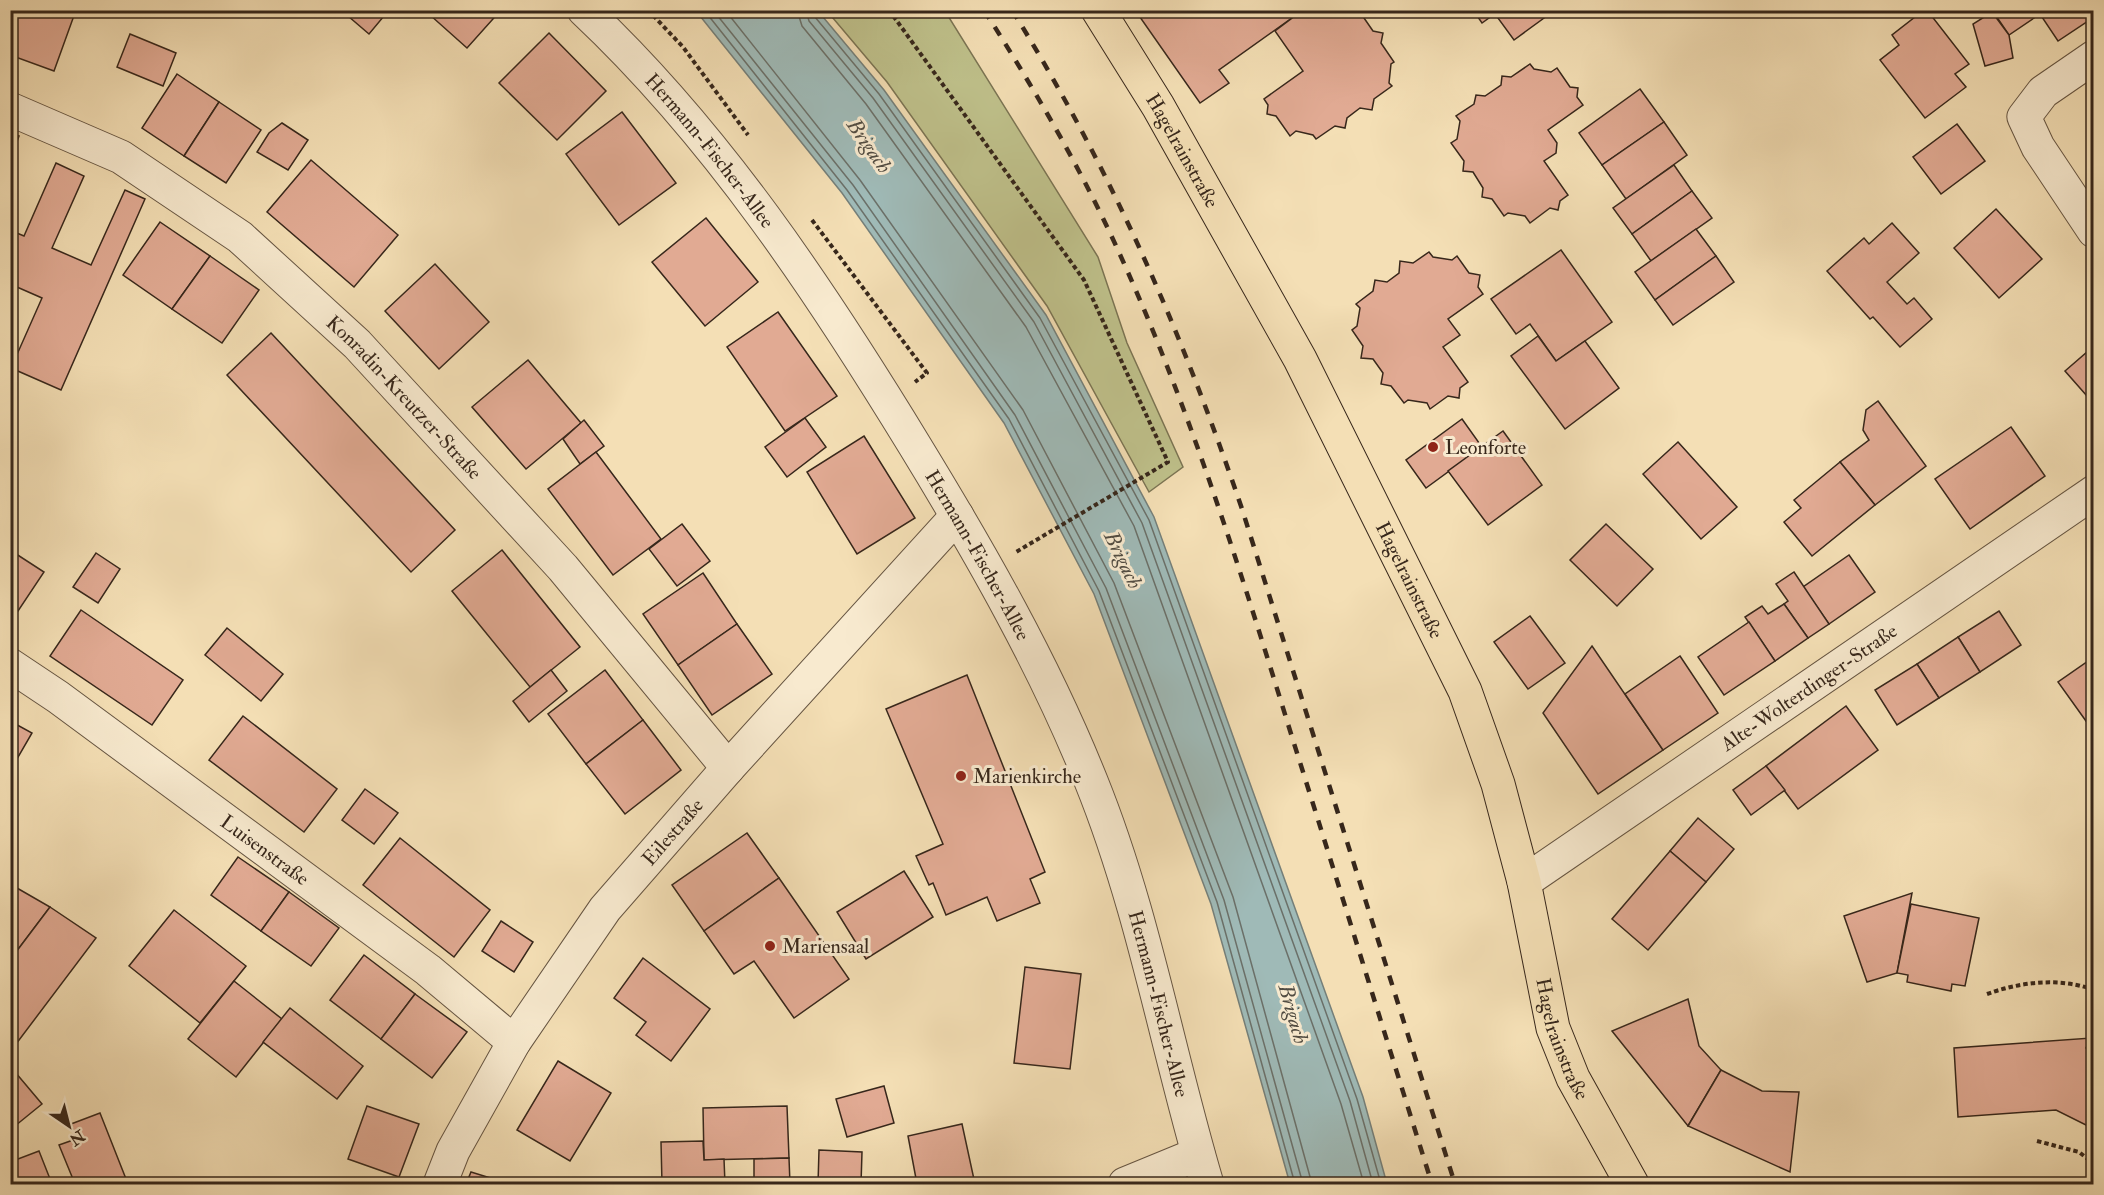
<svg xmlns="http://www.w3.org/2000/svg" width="2104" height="1195" viewBox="0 0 2104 1195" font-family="'IM FELL Double Pica',serif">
  <rect width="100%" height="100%" fill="#f4dfb5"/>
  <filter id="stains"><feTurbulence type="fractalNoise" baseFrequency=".00333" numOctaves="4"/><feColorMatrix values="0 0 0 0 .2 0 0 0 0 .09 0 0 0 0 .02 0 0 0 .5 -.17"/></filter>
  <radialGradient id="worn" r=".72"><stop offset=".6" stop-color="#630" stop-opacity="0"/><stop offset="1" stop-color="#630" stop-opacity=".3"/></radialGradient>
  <path fill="#bfc18b" stroke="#7b7453" stroke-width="1.5" d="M 827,11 L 945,11 L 1098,257 L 1127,343 L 1183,467 L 1149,492 L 1047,306 L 887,82 Z"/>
  <path fill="#9fbab7" stroke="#757f79" stroke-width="1.5" d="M 696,11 L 818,11 L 884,90 L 1046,315 L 1154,517 L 1363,1097 L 1387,1184 L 1290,1184 L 1211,904 L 1094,594 L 1004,423 L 842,193 Z"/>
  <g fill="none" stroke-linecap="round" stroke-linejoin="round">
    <g stroke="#6b7069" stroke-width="1.5">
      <path d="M 704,10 L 847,190 L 1009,419 L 1099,591 L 1217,902 L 1295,1184"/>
      <path d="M 713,10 L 853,185 L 1015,415 L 1106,588 L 1224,900 L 1303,1184"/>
      <path d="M 725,10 L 860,180 L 1023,410 L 1114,583 L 1233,897 L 1312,1184"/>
      <path d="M 797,10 L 802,26 L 866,104 L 1026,327 L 1134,526 L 1341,1104 L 1364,1184"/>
      <path d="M 806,10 L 809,21 L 873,98 L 1034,322 L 1142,523 L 1350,1101 L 1373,1184"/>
      <path d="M 814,10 L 815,17 L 879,94 L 1040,318 L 1149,520 L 1357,1099 L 1381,1184"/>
    </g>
  </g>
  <g fill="#e1aa93" stroke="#37271b" stroke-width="1.5">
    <path d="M 15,10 L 76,10 L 54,71 L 10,55 L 10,23 Z"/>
    <path d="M 341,10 L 389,10 L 369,34 Z"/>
    <path d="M 434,10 L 501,10 L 467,48 L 430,15 Z"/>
    <path d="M 1135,10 L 1303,10 L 1219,70 L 1229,83 L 1200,103 Z"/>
    <path d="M 1303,10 L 1322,10 L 1324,14 L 1329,10 L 1365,10 L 1364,18 L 1373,31 L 1383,33 L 1381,43 L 1394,62 L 1391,64 L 1389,83 L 1392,86 L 1374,99 L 1372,110 L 1360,108 L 1347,118 L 1345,128 L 1335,126 L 1316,139 L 1313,135 L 1296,131 L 1290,136 L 1276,116 L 1267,114 L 1268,105 L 1264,99 L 1303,71 L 1275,31 Z"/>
    <path d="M 1473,10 L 1500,10 L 1482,23 Z"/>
    <path d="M 1500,10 L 1555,10 L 1514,40 L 1495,14 Z"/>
    <path d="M 1924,10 L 1927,10 L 1969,64 L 1955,74 L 1966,87 L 1925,118 L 1880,60 L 1899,45 L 1892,35 Z"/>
    <path d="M 1992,10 L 2094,10 L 2094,17 L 2058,41 L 2040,14 L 2009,35 Z"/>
    <path d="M 1992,12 L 2009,35 L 2013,58 L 1985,66 L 1973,24 Z"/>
    <path d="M 549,33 L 606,91 L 557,140 L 499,83 Z"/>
    <path d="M 130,34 L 176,53 L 163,86 L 117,67 Z"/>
    <path d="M 1530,64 L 1534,69 L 1551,72 L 1557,68 L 1570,87 L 1578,88 L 1577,97 L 1583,105 L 1548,130 L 1557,143 L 1556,153 L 1544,161 L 1568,195 L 1560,201 L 1558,210 L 1550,208 L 1530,223 L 1525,216 L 1508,213 L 1504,216 L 1492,199 L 1482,197 L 1483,188 L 1473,172 L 1463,171 L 1464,161 L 1451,143 L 1457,139 L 1460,121 L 1456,116 L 1474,104 L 1476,95 L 1485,96 L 1501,85 L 1502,76 L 1511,77 Z"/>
    <path d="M 177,74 L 219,102 L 184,156 L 142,128 Z"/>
    <path d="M 1640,89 L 1664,122 L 1602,165 L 1579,133 Z"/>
    <path d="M 219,102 L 261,130 L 226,183 L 184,156 Z"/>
    <path d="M 622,112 L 676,183 L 619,225 L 566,154 Z"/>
    <path d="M 1664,122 L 1687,155 L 1626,199 L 1602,165 Z"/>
    <path d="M 282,123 L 308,140 L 288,170 L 257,152 L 269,133 Z"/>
    <path d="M 1957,124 L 1985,161 L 1941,194 L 1913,157 Z"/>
    <path d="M 10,133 L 19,136 L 10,161 Z"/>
    <path d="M 311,160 L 398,235 L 354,287 L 267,212 Z"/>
    <path d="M 56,163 L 84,176 L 52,248 L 91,265 L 125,190 L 145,199 L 61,390 L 11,368 L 42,298 L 10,284 L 10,234 L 12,231 L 24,236 Z"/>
    <path d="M 1674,165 L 1692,191 L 1632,234 L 1613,208 Z"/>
    <path d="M 1692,191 L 1712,218 L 1651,261 L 1632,234 Z"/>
    <path d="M 1996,209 L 2042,259 L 1999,298 L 1954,248 Z"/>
    <path d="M 706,218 L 758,282 L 705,326 L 652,262 Z"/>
    <path d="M 160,222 L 210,256 L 172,309 L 123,275 Z"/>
    <path d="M 1892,223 L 1919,253 L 1887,282 L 1907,304 L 1914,298 L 1932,319 L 1900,347 L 1873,317 L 1870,319 L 1827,271 L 1864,238 L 1869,244 Z"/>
    <path d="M 1696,229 L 1716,256 L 1655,300 L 1635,272 Z"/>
    <path d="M 1561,250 L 1612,322 L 1556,361 L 1530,324 L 1516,334 L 1491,299 Z"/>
    <path d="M 1429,252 L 1433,257 L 1452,260 L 1457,256 L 1469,273 L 1480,275 L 1478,287 L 1483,294 L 1448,319 L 1460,335 L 1443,347 L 1468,382 L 1460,388 L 1459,398 L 1448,396 L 1430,409 L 1427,403 L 1408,400 L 1404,403 L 1391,386 L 1381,384 L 1383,373 L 1373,359 L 1361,358 L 1363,346 L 1352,330 L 1357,326 L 1360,308 L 1356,304 L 1373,291 L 1375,280 L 1387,282 L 1399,273 L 1400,261 L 1413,263 Z"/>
    <path d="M 210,256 L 259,290 L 222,343 L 172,309 Z"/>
    <path d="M 1716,256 L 1734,282 L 1673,325 L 1655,300 Z"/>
    <path d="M 435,264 L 489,322 L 439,369 L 385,311 Z"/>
    <path d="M 778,312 L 837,396 L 785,431 L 727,347 Z"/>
    <path d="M 271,333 L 455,530 L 411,572 L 227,375 Z"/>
    <path d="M 1538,336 L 1556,361 L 1585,341 L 1619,388 L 1565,429 L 1511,356 Z"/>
    <path d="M 2094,346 L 2094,404 L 2065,371 Z"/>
    <path d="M 528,360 L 581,423 L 526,469 L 472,407 Z"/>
    <path d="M 1878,401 L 1926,466 L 1875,505 L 1840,462 L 1869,440 L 1863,430 L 1866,410 Z"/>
    <path d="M 805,418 L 826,447 L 787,477 L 765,447 Z"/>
    <path d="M 1462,419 L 1482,447 L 1426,488 L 1406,460 Z"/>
    <path d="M 584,420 L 604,446 L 580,464 L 563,439 Z"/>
    <path d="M 2011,427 L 2045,476 L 1970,529 L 1935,479 Z"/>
    <path d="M 1503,431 L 1542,485 L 1488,525 L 1448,471 Z"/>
    <path d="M 864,436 L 915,518 L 857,554 L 807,472 Z"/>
    <path d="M 1678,442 L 1737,507 L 1701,539 L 1643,474 Z"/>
    <path d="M 596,452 L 661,539 L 613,575 L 548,489 Z"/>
    <path d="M 1840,462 L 1875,505 L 1812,556 L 1784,522 L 1801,508 L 1794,500 Z"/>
    <path d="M 682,524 L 710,561 L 677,586 L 649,549 Z"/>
    <path d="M 1606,524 L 1653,569 L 1617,606 L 1570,560 Z"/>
    <path d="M 10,550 L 44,572 L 10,623 Z"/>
    <path d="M 502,550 L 580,647 L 530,687 L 452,591 Z"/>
    <path d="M 96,553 L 120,569 L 98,603 L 73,587 Z"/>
    <path d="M 1849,555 L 1875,592 L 1829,624 L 1803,587 Z"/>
    <path d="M 1794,572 L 1829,624 L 1808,638 L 1784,604 L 1788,601 L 1776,584 Z"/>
    <path d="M 703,573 L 737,624 L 678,665 L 643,614 Z"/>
    <path d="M 1784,604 L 1808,638 L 1775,661 L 1745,617 L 1762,606 L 1768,614 Z"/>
    <path d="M 81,610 L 183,680 L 152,725 L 50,656 Z"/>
    <path d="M 1999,611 L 2021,645 L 1980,672 L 1958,637 Z"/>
    <path d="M 1530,616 L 1565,663 L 1528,689 L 1494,642 Z"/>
    <path d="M 1749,622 L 1775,661 L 1724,695 L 1698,657 Z"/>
    <path d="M 737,624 L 772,674 L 712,715 L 678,665 Z"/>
    <path d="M 227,628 L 283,674 L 261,701 L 205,655 Z"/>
    <path d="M 1958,637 L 1980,672 L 1939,698 L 1917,664 Z"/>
    <path d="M 1592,646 L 1663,750 L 1598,794 L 1543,713 Z"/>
    <path d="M 1680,656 L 1718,713 L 1663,750 L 1625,694 Z"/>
    <path d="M 2094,657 L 2094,727 L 2091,728 L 2058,682 Z"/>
    <path d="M 1917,664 L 1939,698 L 1897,725 L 1875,690 Z"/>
    <path d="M 551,670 L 567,691 L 529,722 L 513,701 Z"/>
    <path d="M 605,670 L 643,720 L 586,764 L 548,714 Z"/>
    <path d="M 967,675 L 1045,872 L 1030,879 L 1040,903 L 997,921 L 987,897 L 946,915 L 933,883 L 929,885 L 916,856 L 943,844 L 886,709 Z"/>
    <path d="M 1846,706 L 1878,750 L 1798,809 L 1766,766 Z"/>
    <path d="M 243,716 L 337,789 L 304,832 L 209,760 Z"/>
    <path d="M 643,720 L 681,770 L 625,814 L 586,764 Z"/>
    <path d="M 10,721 L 32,733 L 10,771 Z"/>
    <path d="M 1766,766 L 1785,790 L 1751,815 L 1733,790 Z"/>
    <path d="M 365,789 L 398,813 L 374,844 L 342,820 Z"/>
    <path d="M 1698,818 L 1734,849 L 1706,882 L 1670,851 Z"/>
    <path d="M 747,833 L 779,878 L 704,931 L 672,885 Z"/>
    <path d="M 400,838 L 490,910 L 454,957 L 363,885 Z"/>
    <path d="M 1670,851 L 1706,882 L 1648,950 L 1612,919 Z"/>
    <path d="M 238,857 L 289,892 L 261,931 L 211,895 Z"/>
    <path d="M 904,871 L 933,917 L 866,959 L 837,912 Z"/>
    <path d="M 779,878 L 849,979 L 794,1018 L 754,961 L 734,974 L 704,931 Z"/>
    <path d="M 10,884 L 50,907 L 10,960 Z"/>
    <path d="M 289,892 L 339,928 L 311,966 L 261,931 Z"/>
    <path d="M 1912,893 L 1897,973 L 1867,982 L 1844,916 Z"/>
    <path d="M 1911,904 L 1979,918 L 1965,986 L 1952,984 L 1951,991 L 1907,982 L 1908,975 L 1897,973 Z"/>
    <path d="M 50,907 L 96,938 L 10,1052 L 10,960 Z"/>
    <path d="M 174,910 L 246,966 L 200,1023 L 129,966 Z"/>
    <path d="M 501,921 L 533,942 L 514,972 L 482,951 Z"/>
    <path d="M 364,955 L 415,994 L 381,1039 L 330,1000 Z"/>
    <path d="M 643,958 L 710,1009 L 671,1061 L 636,1035 L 646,1022 L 614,998 Z"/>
    <path d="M 1025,967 L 1081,974 L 1070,1069 L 1014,1063 Z"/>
    <path d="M 234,981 L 282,1019 L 236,1077 L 188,1039 Z"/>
    <path d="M 415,994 L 467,1032 L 432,1078 L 381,1039 Z"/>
    <path d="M 1688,999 L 1699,1046 L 1721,1070 L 1688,1126 L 1612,1031 Z"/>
    <path d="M 290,1008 L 363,1066 L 337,1099 L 263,1042 Z"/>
    <path d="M 2091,1038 L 2086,1048 L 2094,1052 L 2094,1129 L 2056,1110 L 1958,1117 L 1954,1048 Z"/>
    <path d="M 558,1061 L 611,1093 L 570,1161 L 517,1130 Z"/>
    <path d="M 10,1066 L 42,1104 L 10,1130 Z"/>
    <path d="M 1721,1070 L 1762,1091 L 1799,1092 L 1790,1172 L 1688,1126 Z"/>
    <path d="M 884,1086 L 894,1123 L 847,1137 L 836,1099 Z"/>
    <path d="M 367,1106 L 419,1124 L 399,1177 L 348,1159 Z"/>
    <path d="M 787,1106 L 789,1158 L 704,1160 L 703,1108 Z"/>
    <path d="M 100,1113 L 128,1184 L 75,1184 L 59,1145 L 76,1139 L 71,1124 Z"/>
    <path d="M 962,1124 L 975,1184 L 917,1184 L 908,1136 Z"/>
    <path d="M 703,1141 L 704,1160 L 724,1159 L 725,1184 L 662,1184 L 661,1142 Z"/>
    <path d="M 819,1150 L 862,1152 L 861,1184 L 818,1184 Z"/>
    <path d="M 39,1151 L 52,1184 L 10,1184 L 10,1162 Z"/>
    <path d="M 789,1158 L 790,1184 L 754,1184 L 754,1159 Z"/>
    <path d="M 471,1172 L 510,1184 L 466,1184 Z"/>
  </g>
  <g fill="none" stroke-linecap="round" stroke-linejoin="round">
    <g stroke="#665542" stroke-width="35">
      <g id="minor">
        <path id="s1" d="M 584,10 C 717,135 821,292 915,446 C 981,554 1044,664 1091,781 C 1144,912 1167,1050 1207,1184"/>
        <path d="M 2094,57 L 2043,92 L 2024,117 L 2038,147 L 2094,231"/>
        <path id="s2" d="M 10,109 L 121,157 L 240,237 L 357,344 L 563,568 L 728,768"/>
        <path id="s3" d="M 10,665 L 58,697 L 428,970 L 514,1042"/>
        <path id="s4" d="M 1524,882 L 2094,492"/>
        <path id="s5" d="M 440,1184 L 453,1151 L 514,1042 L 605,909 L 728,768 L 957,516"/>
        <path d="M 1125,1184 L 1198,1154"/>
      </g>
    </g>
    <g stroke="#37271b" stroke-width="35">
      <g id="major">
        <path id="s6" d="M 1098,10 L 1158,106 L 1300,359 L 1465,691 L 1498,784 L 1524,882 L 1553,1028 L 1573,1078 L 1632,1184"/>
      </g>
    </g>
    <g stroke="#37271b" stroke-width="4" stroke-dasharray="4.5 3" stroke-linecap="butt">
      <path d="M 648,10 L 683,47 L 748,135"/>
      <path d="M 889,10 L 1084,280 L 1168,462 L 1016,552"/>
      <path d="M 812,220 L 927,373 L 915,382"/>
      <path d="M 1987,994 C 2020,982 2060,977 2094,990"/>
      <path d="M 2037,1141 L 2079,1152 L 2094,1164"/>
    </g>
    <use href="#minor" stroke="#f8eacf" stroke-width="33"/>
    <use href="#major" stroke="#f4dfb5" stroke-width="33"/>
    <g stroke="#37271b" stroke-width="4.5" stroke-dasharray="10 10" stroke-linecap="butt">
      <path d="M 984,10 C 1033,87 1079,165 1117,248 C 1189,405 1241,572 1292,737 C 1339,886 1385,1035 1432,1184"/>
      <path d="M 1012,10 C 1112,171 1181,330 1242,509 L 1455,1184"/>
    </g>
  </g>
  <g fill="#8f2418" stroke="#f8eacf" stroke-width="2">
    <circle cx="1433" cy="447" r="6"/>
    <circle cx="961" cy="776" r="6"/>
    <circle cx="770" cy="946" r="6"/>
  </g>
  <g text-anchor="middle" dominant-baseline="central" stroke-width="6" stroke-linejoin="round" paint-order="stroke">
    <g font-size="20" fill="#37271b" stroke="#f8eacf">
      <text stroke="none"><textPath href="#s6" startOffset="164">Hagelrainstraße</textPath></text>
      <text stroke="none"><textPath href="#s1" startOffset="189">Hermann-Fischer-Allee</textPath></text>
      <text stroke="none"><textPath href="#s2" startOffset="494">Konradin-Kreutzer-Straße</textPath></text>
      <text stroke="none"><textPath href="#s1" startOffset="675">Hermann-Fischer-Allee</textPath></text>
      <text stroke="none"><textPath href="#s6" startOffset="650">Hagelrainstraße</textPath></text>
      <text stroke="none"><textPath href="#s4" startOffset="345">Alte-Wolterdinger-Straße</textPath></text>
      <text stroke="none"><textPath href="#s5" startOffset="424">Eilestraße</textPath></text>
      <text stroke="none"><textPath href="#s3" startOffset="315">Luisenstraße</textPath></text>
      <text stroke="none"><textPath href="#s1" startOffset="1161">Hermann-Fischer-Allee</textPath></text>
      <text stroke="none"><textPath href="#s6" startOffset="1136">Hagelrainstraße</textPath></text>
    </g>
    <g font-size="20" fill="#37271b" stroke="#f8eacf" text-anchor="start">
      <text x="1445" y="447">Leonforte</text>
      <text x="973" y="776">Marienkirche</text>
      <text x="782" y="946">Mariensaal</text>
    </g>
    <g font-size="21" font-style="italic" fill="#514c42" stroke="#f8eacf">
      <text transform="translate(869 146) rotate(55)">Brigach</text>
      <text transform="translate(1123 560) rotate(64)">Brigach</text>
      <text transform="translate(1293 1014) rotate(74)">Brigach</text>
    </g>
  </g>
  <rect width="2104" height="1195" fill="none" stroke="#f4dfb5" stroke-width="36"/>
  <rect x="12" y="12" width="2080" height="1171" fill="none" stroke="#37271b" stroke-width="3"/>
  <rect x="18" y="18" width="2068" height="1159" fill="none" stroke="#37271b" stroke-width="1.5"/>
  <g transform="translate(69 1126) rotate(145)" stroke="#f8eacf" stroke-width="4.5" paint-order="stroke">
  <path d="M0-4.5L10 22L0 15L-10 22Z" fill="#37271b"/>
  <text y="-9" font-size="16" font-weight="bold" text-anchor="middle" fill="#37271b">N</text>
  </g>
  <rect width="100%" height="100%" filter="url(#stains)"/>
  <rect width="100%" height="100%" fill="url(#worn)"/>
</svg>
